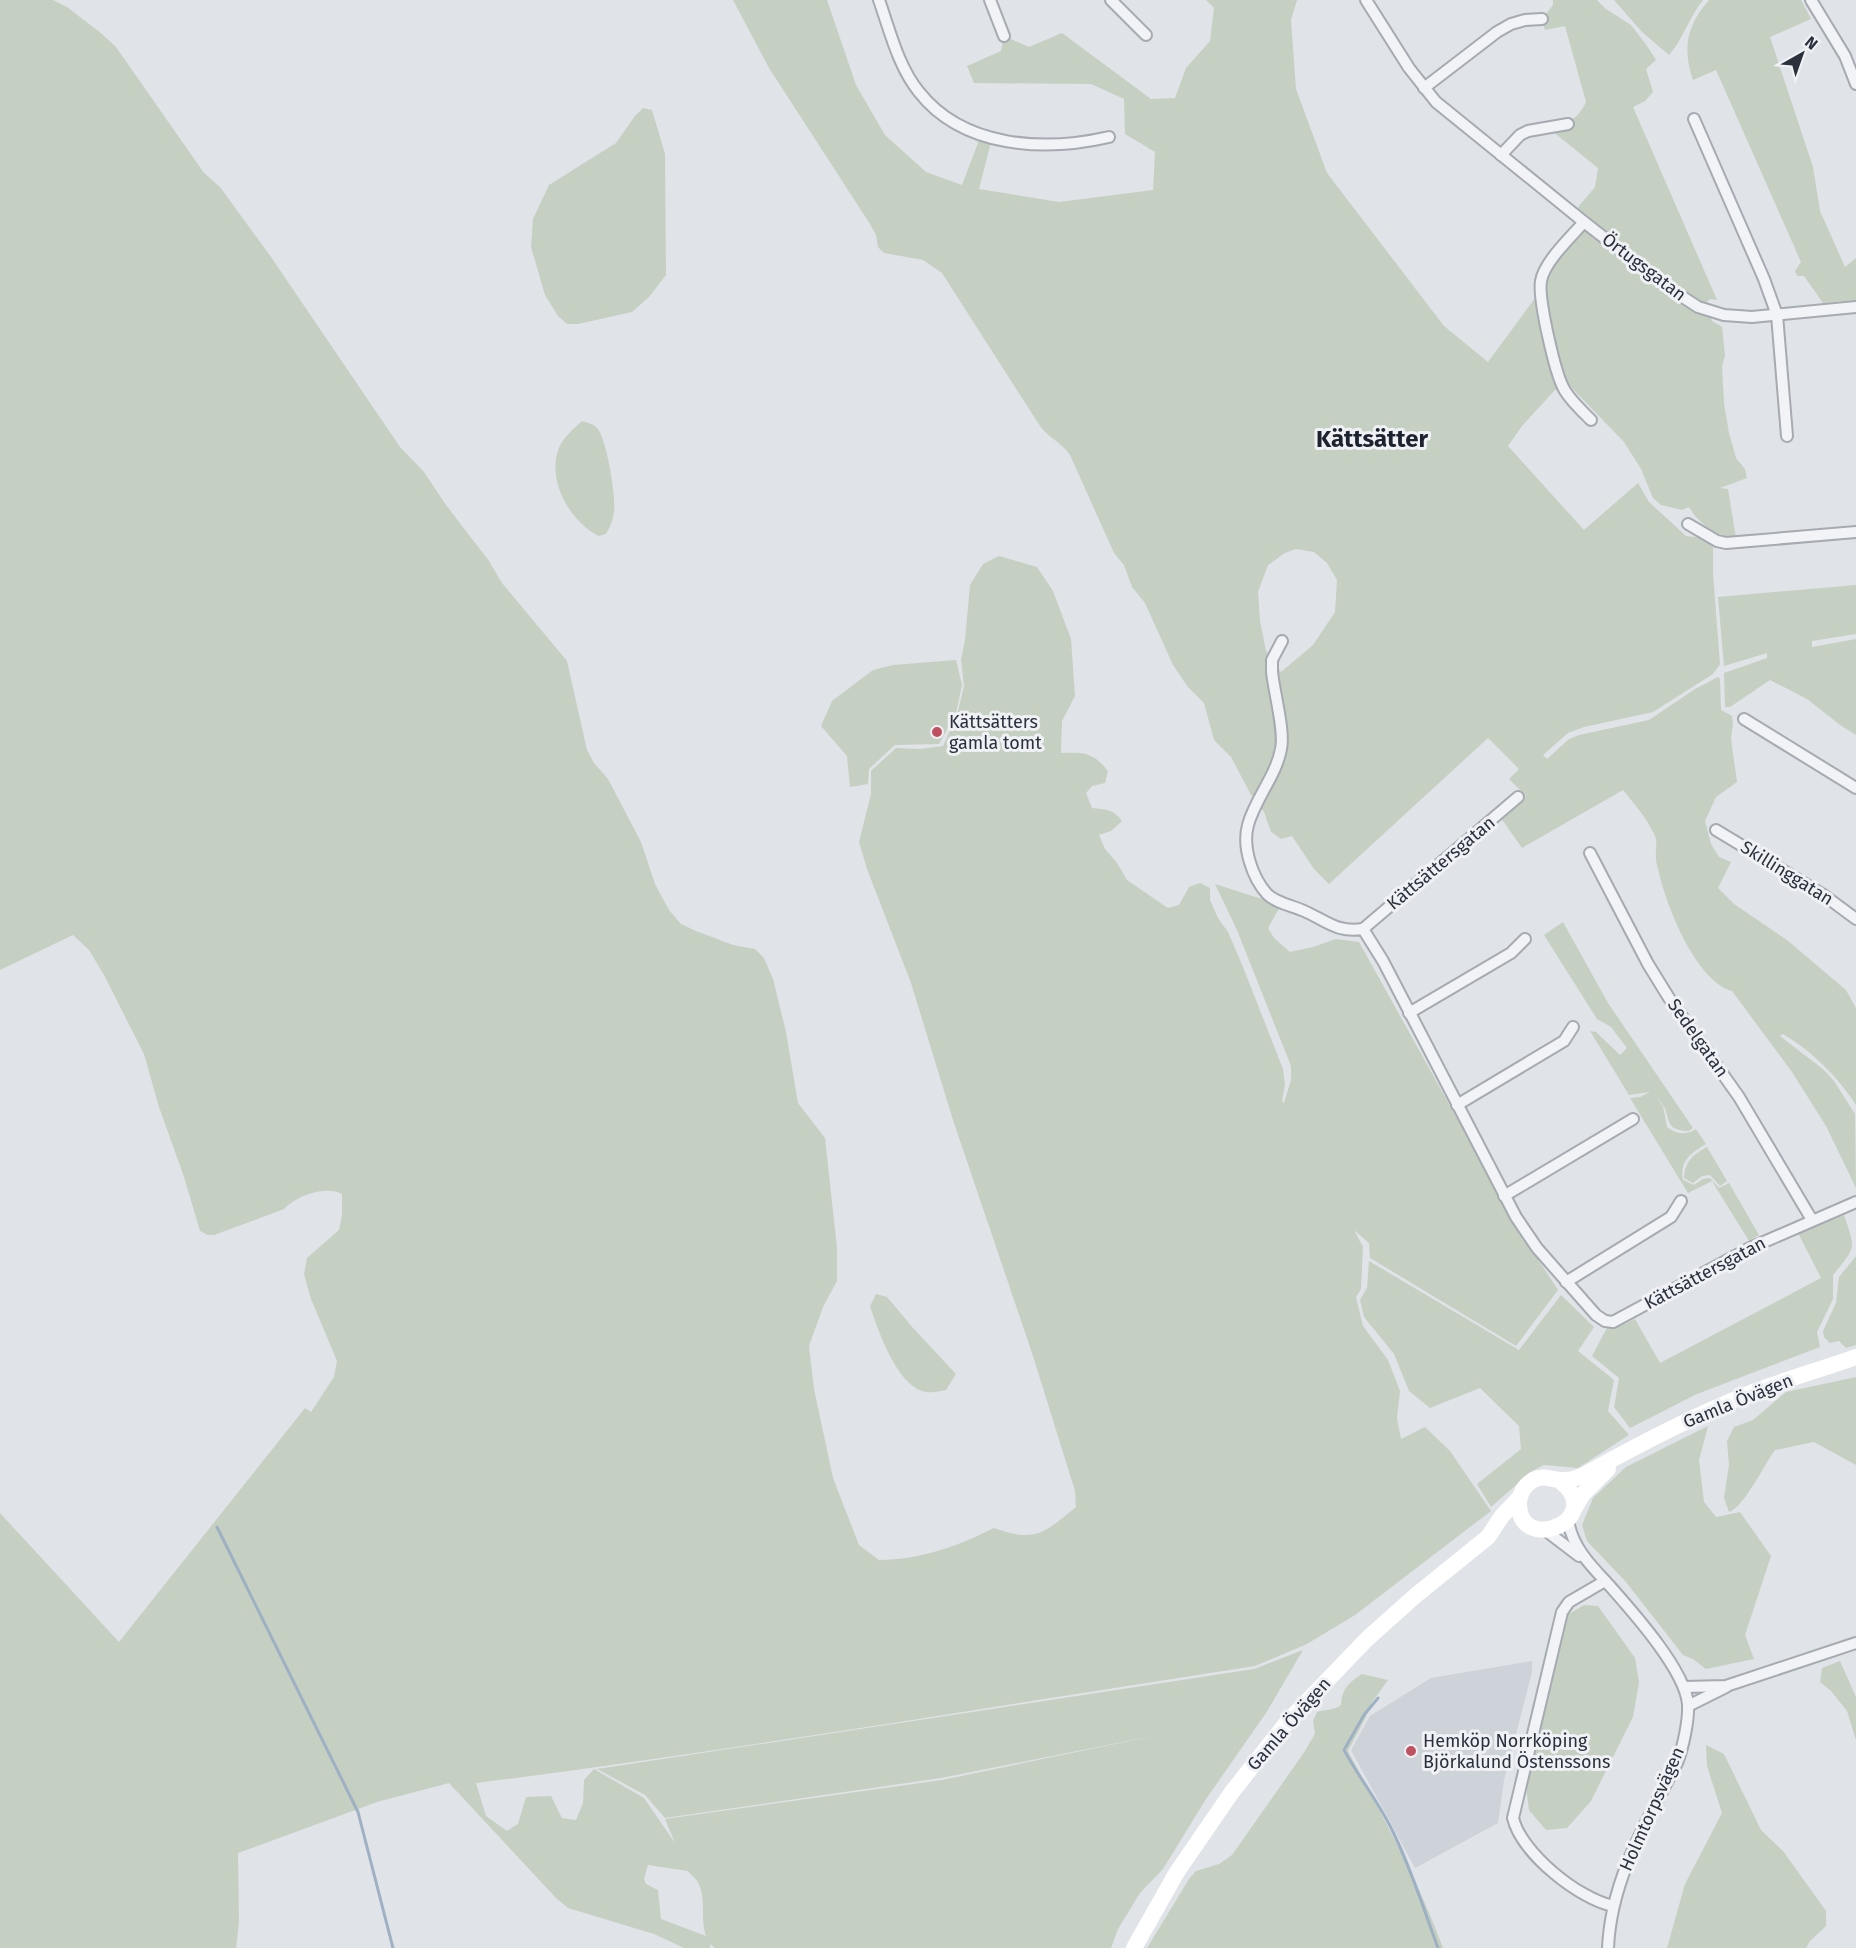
<svg xmlns="http://www.w3.org/2000/svg" width="1856" height="1948" viewBox="0 0 1856 1948" font-family="'Fira Sans',sans-serif">
  <rect width="100%" height="100%" fill="#e0e3e7"/>
  <path fill="#ced2d9" d="M 1532,1661 L 1532,1672 L 1504,1780 L 1498,1823 L 1415,1868 L 1351,1750 L 1370,1716 L 1431,1678 Z"/>
  <g fill="#c5d0c2" fill-rule="evenodd">
    <path d="M 0,0 L 53,0 L 67,7 L 102,34 L 116,47 L 204,173 L 220,187 L 271,257 L 400,447 L 424,472 L 446,505 L 489,561 L 502,583 L 567,661 L 587,750 L 594,763 L 608,779 L 641,842 L 655,884 L 669,910 L 681,924 L 696,931 L 733,945 L 755,949 L 764,958 L 773,979 L 786,1032 L 798,1103 L 825,1138 L 837,1248 L 837,1281 L 823,1307 L 809,1346 L 814,1389 L 833,1478 L 859,1545 L 879,1560 C 920,1560 958,1546 994,1528 C 1036,1543 1044,1533 1076,1507 L 1075,1491 L 1033,1356 L 953,1120 L 911,983 L 867,869 L 859,842 L 871,794 L 871,771 L 896,748 L 920,749 L 943,746 L 957,715 L 964,686 L 961,660 L 965,640 L 970,585 L 983,564 L 999,556 L 1037,567 L 1053,591 L 1071,639 L 1075,696 L 1062,721 L 1061,753 C 1084,752 1093,752 1108,771 L 1105,783 L 1092,786 L 1086,793 L 1092,808 C 1106,809 1114,810 1122,821 L 1111,831 L 1099,835 L 1105,849 L 1117,863 L 1127,880 L 1168,908 L 1179,905 L 1189,887 L 1200,883 L 1210,888 L 1210,900 L 1218,918 L 1228,932 L 1243,967 L 1283,1069 L 1285,1085 L 1282,1101 L 1284,1103 L 1291,1080 L 1291,1066 L 1237,930 L 1215,884 L 1281,905 L 1268,928 L 1274,938 L 1290,952 L 1313,947 L 1336,939 L 1359,942 L 1483,1165 L 1498,1198 L 1558,1290 L 1516,1346 L 1370,1258 L 1369,1243 L 1354,1230 L 1363,1247 L 1361,1289 L 1356,1297 L 1363,1326 L 1388,1360 L 1400,1391 L 1397,1418 L 1401,1439 L 1425,1427 L 1450,1451 L 1491,1511 L 1355,1615 L 1307,1644 L 1255,1666 C 995,1706 736,1750 476,1783 L 486,1816 L 507,1831 L 518,1824 L 526,1797 L 551,1796 L 562,1818 L 576,1820 L 583,1803 L 584,1780 L 594,1769 L 644,1798 L 675,1843 L 665,1819 L 942,1780 L 1168,1733 L 941,1778 L 665,1818 L 645,1795 L 597,1769 L 1254,1669 L 1303,1650 L 1266,1713 L 1206,1799 L 1163,1869 L 1140,1893 L 1118,1929 L 1111,1948 L 715,1948 L 710,1944 L 710,1948 L 684,1948 L 654,1934 L 568,1908 L 556,1898 L 449,1783 L 377,1802 L 238,1853 L 239,1922 L 236,1948 L 0,1948 L 0,1513 L 119,1642 L 305,1408 L 311,1412 L 334,1377 L 337,1361 L 311,1299 L 304,1274 L 307,1258 L 339,1230 L 342,1216 L 342,1194 C 326,1185 296,1196 284,1209 L 214,1235 L 208,1235 L 200,1231 L 184,1177 L 159,1107 L 144,1054 L 104,975 L 89,950 L 73,935 L 0,970 ZM 648,1865 L 688,1871 C 692,1876 699,1881 700,1887 C 706,1904 700,1920 706,1936 L 661,1919 L 658,1890 L 646,1884 L 644,1879 Z"/>
    <path d="M 733,0 L 827,0 L 856,85 L 885,135 L 926,172 L 962,185 L 981,135 L 992,138 L 979,189 L 1059,202 L 1153,190 L 1155,152 L 1125,134 L 1124,99 L 1091,84 L 974,83 L 967,66 L 1001,51 L 1004,36 L 1029,47 L 1062,33 L 1151,99 L 1175,98 L 1186,68 L 1210,41 L 1214,8 L 1206,0 L 1297,0 L 1291,20 L 1296,89 L 1327,173 L 1444,326 L 1488,362 L 1541,290 L 1541,282 L 1583,222 L 1573,213 L 1595,187 L 1598,168 L 1547,127 C 1567,124 1577,121 1586,102 L 1565,26 L 1545,30 L 1542,19 L 1553,5 L 1553,0 L 1597,0 L 1606,9 L 1631,25 L 1645,43 L 1656,60 L 1646,69 L 1653,92 L 1645,101 L 1633,107 L 1717,300 L 1710,299 L 1706,303 L 1712,321 L 1722,327 L 1725,355 L 1722,367 L 1724,403 L 1729,433 L 1736,458 L 1745,469 L 1747,478 L 1720,488 L 1728,489 L 1736,538 C 1716,536 1699,524 1689,507 L 1682,510 L 1661,505 L 1653,498 L 1641,469 L 1624,442 L 1570,386 L 1555,390 L 1522,426 L 1508,446 L 1584,530 L 1638,483 L 1649,502 L 1686,536 L 1704,538 L 1713,545 L 1713,574 L 1720,664 L 1713,674 L 1653,712 L 1584,727 L 1568,733 L 1543,755 L 1547,759 L 1569,739 L 1579,735 L 1649,720 L 1695,689 L 1718,677 L 1720,679 L 1721,710 L 1732,716 L 1733,723 L 1731,739 L 1737,782 L 1716,797 L 1705,821 L 1711,844 L 1719,857 L 1731,862 L 1718,888 L 1734,904 L 1787,940 L 1846,990 L 1856,1008 L 1856,1105 C 1837,1076 1813,1052 1783,1034 L 1780,1036 L 1824,1070 L 1834,1081 L 1855,1114 L 1856,1188 L 1826,1126 L 1792,1072 L 1732,991 C 1696,981 1667,907 1659,873 C 1658,868 1656,863 1656,859 C 1655,850 1658,845 1655,836 C 1647,818 1635,805 1623,790 L 1522,848 L 1501,818 L 1526,796 L 1509,779 L 1519,769 L 1488,738 L 1329,884 L 1314,869 L 1292,836 L 1281,839 L 1271,832 L 1264,812 L 1250,793 L 1231,757 L 1214,740 L 1204,703 L 1188,687 L 1173,665 L 1145,603 L 1132,587 L 1124,565 L 1114,553 L 1070,455 C 1061,442 1050,439 1040,426 L 942,273 L 923,260 L 884,253 L 878,247 L 876,235 L 870,224 L 769,68 ZM 1296,549 L 1314,552 L 1327,563 L 1337,580 L 1335,612 L 1313,645 L 1281,672 L 1266,651 L 1260,621 L 1258,592 L 1268,565 L 1285,553 Z"/>
    <path d="M 1614,0 L 1703,0 C 1689,17 1684,38 1669,55 L 1642,32 Z"/>
    <path d="M 1709,0 L 1801,0 L 1811,19 L 1770,37 L 1813,167 L 1820,211 L 1845,267 L 1856,258 L 1856,300 L 1823,303 L 1804,276 L 1797,276 L 1795,271 L 1801,262 L 1716,70 L 1693,80 C 1682,48 1687,25 1709,0 Z"/>
    <path d="M 643,108 L 652,110 L 665,154 L 666,275 L 649,297 L 632,312 L 578,324 L 567,324 L 558,316 L 545,295 L 531,247 L 533,219 L 549,185 L 616,143 L 635,116 Z"/>
    <path d="M 582,421 C 588,423 594,424 598,429 C 607,442 616,496 614,512 C 613,520 610,527 606,534 L 599,536 C 572,523 549,485 557,454 C 560,440 572,430 582,421 Z"/>
    <path d="M 1856,585 L 1856,634 L 1812,641 L 1812,647 L 1856,639 L 1856,735 L 1840,725 L 1807,699 L 1770,680 L 1730,707 L 1725,707 L 1724,673 L 1767,658 L 1767,653 L 1724,666 L 1718,597 Z"/>
    <path d="M 956,660 L 962,685 L 956,713 L 939,744 L 895,745 L 869,769 L 868,784 L 850,787 L 847,756 L 821,726 L 832,701 L 873,670 L 893,665 Z"/>
    <path d="M 1563,922 L 1608,1003 L 1693,1128 L 1689,1131 C 1658,1130 1676,1114 1656,1097 L 1663,1106 L 1667,1127 C 1677,1134 1685,1136 1696,1129 L 1706,1144 C 1692,1152 1679,1161 1683,1180 L 1694,1185 L 1703,1179 L 1710,1178 L 1719,1188 L 1729,1183 L 1759,1235 L 1749,1241 L 1712,1181 L 1688,1193 L 1630,1098 L 1640,1097 L 1650,1092 L 1629,1095 L 1590,1031 L 1596,1032 L 1620,1055 L 1627,1048 L 1611,1027 L 1597,1019 L 1544,935 Z"/>
    <path d="M 1707,1147 L 1727,1181 L 1720,1186 L 1710,1175 L 1702,1176 L 1693,1183 L 1684,1178 C 1685,1161 1693,1155 1707,1147 Z"/>
    <path d="M 1844,1215 C 1856,1250 1856,1247 1833,1275 L 1833,1299 L 1817,1332 L 1820,1347 L 1697,1394 L 1630,1428 L 1614,1407 L 1619,1378 L 1592,1356 L 1608,1326 L 1625,1324 L 1635,1319 L 1660,1363 L 1821,1278 L 1797,1231 Z"/>
    <path d="M 1856,1256 L 1856,1345 L 1846,1348 L 1839,1341 L 1830,1343 L 1824,1337 L 1823,1331 L 1836,1303 L 1839,1277 Z"/>
    <path d="M 1369,1261 L 1519,1350 L 1561,1295 L 1594,1327 L 1578,1351 L 1614,1380 L 1608,1411 L 1629,1435 L 1578,1468 L 1544,1465 L 1532,1471 L 1491,1507 L 1477,1484 L 1521,1449 L 1519,1426 L 1480,1388 L 1430,1408 L 1409,1391 L 1394,1354 L 1364,1317 L 1360,1300 L 1367,1288 Z"/>
    <path d="M 876,1294 L 887,1297 L 913,1328 L 956,1374 L 946,1390 C 940,1391 933,1393 927,1392 C 898,1389 878,1330 870,1306 Z"/>
    <path d="M 1856,1377 L 1856,1465 L 1814,1442 L 1775,1450 C 1764,1465 1744,1507 1729,1512 L 1724,1498 L 1729,1465 L 1727,1441 L 1734,1427 L 1753,1420 L 1786,1392 Z"/>
    <path d="M 1708,1426 L 1699,1460 L 1704,1502 L 1716,1517 L 1740,1512 L 1771,1556 L 1745,1635 L 1754,1659 L 1706,1669 L 1693,1659 L 1683,1655 L 1626,1582 L 1587,1541 L 1582,1525 L 1593,1498 L 1626,1467 Z"/>
    <path d="M 1584,1605 L 1598,1606 L 1635,1658 L 1639,1682 L 1633,1717 L 1591,1801 L 1567,1828 L 1546,1830 L 1529,1810 L 1525,1779 L 1550,1672 L 1549,1641 L 1567,1615 Z"/>
    <path d="M 1840,1661 L 1856,1697 L 1856,1740 L 1847,1711 L 1831,1691 L 1820,1682 L 1822,1668 Z"/>
    <path d="M 1362,1674 L 1388,1680 L 1372,1702 L 1365,1719 L 1348,1751 C 1382,1816 1418,1879 1443,1948 L 1147,1948 L 1189,1879 L 1196,1871 L 1219,1864 L 1232,1855 L 1303,1754 L 1315,1734 L 1313,1721 L 1317,1712 C 1326,1709 1333,1711 1341,1705 C 1342,1689 1348,1683 1362,1674 Z"/>
    <path d="M 1706,1745 L 1724,1754 L 1761,1830 L 1783,1851 L 1826,1911 L 1826,1926 L 1810,1941 L 1806,1948 L 1667,1948 L 1685,1884 L 1722,1813 L 1707,1766 Z"/>
  </g>
  <g fill="none" stroke-linecap="round" stroke-linejoin="round">
    <g stroke="#9eb0c3" stroke-width="3">
      <path d="M 217,1527 L 358,1812 L 393,1948"/>
      <path d="M 1378,1698 L 1364,1715 L 1344,1750 C 1360,1779 1380,1804 1394,1834 C 1412,1871 1424,1910 1438,1948"/>
    </g>
    <g stroke="#a6aab1" stroke-width="14">
      <g id="street">
        <path d="M 879,0 C 890,31 898,66 919,92 C 963,148 1044,152 1109,137"/>
        <path d="M 990,0 L 1004,36"/>
        <path d="M 1111,0 L 1146,35"/>
        <path d="M 1366,0 L 1409,68 L 1436,102 L 1584,222 L 1666,286 L 1698,307 L 1724,315 L 1752,317 L 1856,307"/>
        <path d="M 1811,0 L 1845,56 L 1856,84"/>
        <path d="M 1424,88 L 1497,32 L 1511,24 L 1525,20 L 1542,19"/>
        <path d="M 1694,119 L 1764,279 L 1777,315 L 1787,436"/>
        <path d="M 1501,155 L 1520,135 L 1528,131 L 1568,124"/>
        <path d="M 1584,222 C 1571,237 1544,262 1541,281 C 1538,299 1555,373 1564,389 C 1570,400 1582,411 1591,420"/>
        <path d="M 1688,524 L 1717,541 L 1726,543 L 1856,532"/>
        <path d="M 1282,641 L 1272,660 L 1272,672 C 1274,692 1285,731 1281,749 C 1276,776 1255,799 1248,825 C 1242,847 1252,877 1267,894 C 1276,903 1293,906 1304,911 C 1327,921 1337,933 1363,929"/>
        <path d="M 1744,719 L 1856,788"/>
        <path d="M 1518,797 L 1363,929 L 1383,961 L 1516,1217 L 1537,1248 L 1596,1315 L 1605,1321 L 1613,1322 L 1750,1248 L 1856,1202"/>
        <path d="M 1716,830 L 1825,896 L 1856,919"/>
        <path d="M 1590,853 L 1648,964 L 1669,998 L 1739,1097 L 1812,1220"/>
        <path d="M 1409,1013 L 1511,953 L 1525,939"/>
        <path d="M 1457,1105 L 1564,1041 L 1573,1027"/>
        <path d="M 1504,1196 L 1633,1119"/>
        <path d="M 1566,1282 L 1671,1217 L 1681,1201"/>
        <path d="M 1568,1520 C 1572,1547 1591,1566 1609,1585 C 1632,1611 1685,1670 1688,1704 C 1689,1720 1683,1748 1677,1763 C 1646,1823 1611,1879 1608,1948"/>
        <path d="M 1545,1530 L 1579,1556"/>
        <path d="M 1605,1581 L 1569,1602 L 1562,1612 L 1513,1818 C 1521,1853 1579,1899 1613,1906"/>
        <path d="M 1684,1687 L 1726,1686 L 1856,1643"/>
        <path d="M 1688,1706 L 1726,1687"/>
      </g>
    </g>
    <use href="#street" stroke="#f2f3f6" stroke-width="10"/>
    <g stroke="#fff" stroke-width="16">
      <path d="M 1560,1481 C 1609,1519 1517,1557 1519,1502 C 1520,1493 1525,1485 1533,1480 C 1545,1474 1553,1481 1564,1480 C 1575,1480 1584,1475 1593,1470 C 1645,1441 1698,1414 1753,1392 C 1787,1379 1822,1369 1856,1357"/>
      <path d="M 1573,1511 L 1583,1494 L 1608,1469"/>
      <path d="M 1134,1948 L 1177,1872 L 1232,1792 L 1288,1721 L 1367,1639 L 1415,1596 L 1488,1537 L 1502,1516 L 1520,1497"/>
    </g>
  </g>
  <g fill="#bf5261" stroke="#eff1f5" stroke-width="2">
    <circle cx="937" cy="732" r="6"/>
    <circle cx="1411" cy="1751" r="6"/>
  </g>
  <g text-anchor="middle" dominant-baseline="central" stroke-width="6" stroke-linejoin="round" paint-order="stroke">
    <g font-size="18" fill="#2a313d" stroke="#eff1f5">
      <text transform="translate(1644 267) rotate(37)">Örtugsgatan</text>
      <text transform="translate(1441 863) rotate(-40)">Kättsättersgatan</text>
      <text transform="translate(1787 873) rotate(32)">Skillinggatan</text>
      <text transform="translate(1698 1038) rotate(55)">Sedelgatan</text>
      <text transform="translate(1705 1273) rotate(-28)">Kättsättersgatan</text>
      <text transform="translate(1738 1401) rotate(-22)">Gamla Övägen</text>
      <text transform="translate(1289 1724) rotate(-49)">Gamla Övägen</text>
      <text transform="translate(1652 1809) rotate(-66)">Holmtorpsvägen</text>
    </g>
    <g font-size="18" fill="#2a313d" stroke="#eff1f5" text-anchor="start">
      <text x="949" y="722">Kättsätters<tspan x="949" dy="21">gamla tomt</tspan></text>
      <text x="1423" y="1741">Hemköp Norrköping<tspan x="1423" dy="21">Björkalund Östenssons</tspan></text>
    </g>
    <g font-size="24" font-weight="bold" fill="#1c222e" stroke="#eff1f5">
      <text x="1372" y="439">Kättsätter</text>
    </g>
  </g>
  <g transform="translate(1802 54) rotate(40)" stroke="#eff1f5" stroke-width="4.5" paint-order="stroke">
  <path d="M0-4.5L10 22L0 15L-10 22Z" fill="#2a313d"/>
  <text y="-9" font-size="16" font-weight="bold" text-anchor="middle" fill="#2a313d">N</text>
  </g>
</svg>
